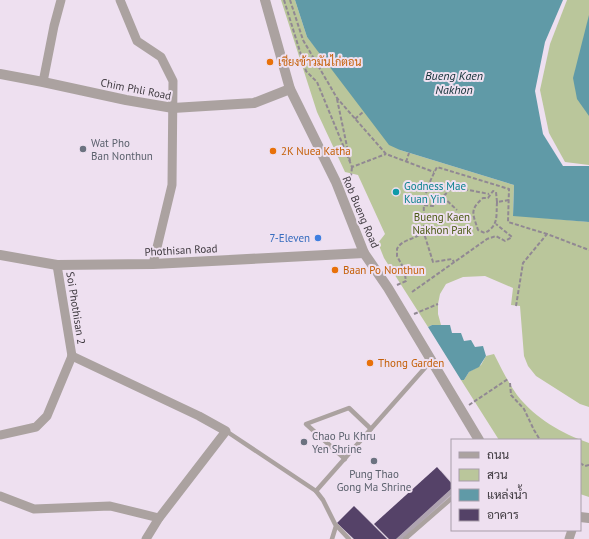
<svg xmlns="http://www.w3.org/2000/svg" width="589" height="539" viewBox="0 0 589 539" font-family="'PT Sans',Sarabun,sans-serif">
  <defs>
    <filter id="shadow"><feDropShadow dx="3.5" dy="3.5" stdDeviation="0" flood-color="#0004"/></filter>
  </defs>
  <rect width="100%" height="100%" fill="#eee0f0"/>
  <g fill="#bac69b">
    <path d="M 281,0 L 295,0 L 307,37 L 400,150 L 514,185 L 513,215 L 589,222 L 589,407 L 580,404 L 536,376 L 528,366 L 524,356 L 520,306 L 511,305 L 513,288 L 485,276 L 463,277 L 446,284 L 440,294 L 438,304 L 438,314 L 441,325 L 432,325 L 428,327 L 384,258 L 378,243 L 385,234 L 358,175 L 345,172 L 317,112 Z"/>
    <path d="M 567,0 L 589,0 L 589,165 L 565,162 L 549,133 L 540,90 L 550,44 Z"/>
    <path d="M 494,354 C 501,368 508,382 517,395 C 536,419 561,433 589,443 L 589,497 L 580,494 L 580,440 L 499,440 L 461,380 L 464,380 L 469,372 L 481,365 L 486,356 Z"/>
  </g>
  <g fill="#609aa7">
    <path d="M 295,0 L 563,0 L 545,42 L 535,91 L 543,134 L 563,166 L 589,166 L 589,222 L 513,216 L 514,185 L 400,150 L 389,145 L 307,37 Z"/>
    <path d="M 589,15 L 589,116 L 577,99 L 573,78 Z"/>
    <path d="M 432,325 L 450,325 L 452,333 L 461,333 L 464,341 L 471,340 L 475,347 L 483,346 L 486,356 L 479,367 L 469,372 L 464,380 L 461,380 L 428,327 Z"/>
  </g>
  <g fill="#544267" filter="url(#shadow)">
    <path d="M 437,467 L 452,484 L 452,488 L 396,539 L 389,539 L 374,524 Z"/>
    <path d="M 354,506 L 387,539 L 354,539 L 337,523 Z"/>
  </g>
  <g fill="none" stroke-linecap="round" stroke-linejoin="round">
    <g stroke="#918893" stroke-width="2" stroke-dasharray="4 2" stroke-linecap="butt">
      <path d="M 284,0 L 306,71 L 317,82 L 352,167 L 386,154"/>
      <path d="M 290,0 L 303,40 L 337,98 L 386,154 L 434,172"/>
      <path d="M 337,99 L 350,161"/>
      <path d="M 355,119 L 363,112"/>
      <path d="M 406,162 L 409,153"/>
      <path d="M 344,178 L 351,176 L 352,167"/>
      <path d="M 443,197 L 457,210"/>
      <path d="M 497,202 L 496,192 L 493,191 L 488,198 L 483,198 C 469,210 473,214 478,230 L 485,233 C 499,225 496,216 497,202 L 509,200"/>
      <path d="M 424,205 L 433,206 L 453,187 L 489,194"/>
      <path d="M 423,230 L 433,262 L 452,259 L 454,262"/>
      <path d="M 397,285 L 406,281 L 404,269 L 397,256 L 397,249 C 402,238 419,240 423,230 C 426,223 423,212 424,205 C 425,191 431,179 437,167 L 509,189 L 508,222 L 547,234"/>
      <path d="M 412,292 L 487,239 L 496,236 L 505,241 L 512,237 L 496,224"/>
      <path d="M 516,306 L 523,263 L 547,234 L 589,250"/>
      <path d="M 414,314 L 438,304"/>
      <path d="M 510,383 L 511,395 L 524,409 L 534,430 L 540,440"/>
      <path d="M 469,405 L 508,379"/>
      <path d="M 580,463 L 585,466 L 589,465"/>
    </g>
    <g stroke="#aba2a0" stroke-width="4.5">
      <path d="M 226,431 L 316,491 L 323,500 L 335,524 L 349,539"/>
      <path d="M 345,459 L 306,424 L 349,408 L 371,429"/>
      <path d="M 316,491 L 431,361"/>
      <path d="M 332,539 L 336,526"/>
      <path d="M 405,539 L 452,498"/>
    </g>
    <g stroke="#aba2a0" stroke-width="9">
      <path d="M 120,0 L 137,41 L 161,57 L 173,81 L 172,185 L 153,264"/>
      <path d="M 43,82 L 54,26 L 61,0"/>
      <path d="M 57,265 L 72,356"/>
      <path d="M 72,356 L 199,416 L 226,431 L 159,518 L 146,539"/>
      <path d="M 0,435 L 36,427 L 47,416 L 72,356"/>
      <path d="M 0,496 L 34,509 L 110,506 L 159,518"/>
      <path d="M 569,539 L 572,530"/>
    </g>
    <g stroke="#aba2a0" stroke-width="10">
      <path d="M 265,0 L 290,89 L 336,182 L 364,253 L 388,288 L 479,440"/>
      <path d="M 0,74 L 43,82 L 126,100 L 173,108 L 254,103 L 290,89"/>
      <path d="M 0,255 L 57,265 L 153,264 L 364,253"/>
      <path d="M 580,517 L 589,518"/>
    </g>
  </g>
  <g fill="#e8710a" stroke="#eee0f0" stroke-width="1.5">
    <circle cx="270" cy="62" r="4"/>
    <circle cx="273" cy="151" r="4"/>
    <circle cx="335" cy="270" r="4"/>
    <circle cx="370" cy="363" r="4"/>
  </g>
  <g fill="#6b7280" stroke="#eee0f0" stroke-width="1.5">
    <circle cx="83" cy="149" r="4"/>
    <circle cx="304" cy="442" r="4"/>
    <circle cx="374" cy="461" r="4"/>
  </g>
  <circle fill="#0f9aa8" stroke="#eee0f0" stroke-width="1.5" cx="396" cy="192" r="4"/>
  <circle fill="#3f7fe0" stroke="#eee0f0" stroke-width="1.5" cx="318" cy="238" r="4"/>
  <g text-anchor="middle" dominant-baseline="central" stroke-width="4" stroke-linejoin="round" paint-order="stroke">
    <g font-size="11" fill="#c56008" stroke="#eee0f0" text-anchor="start">
      <text x="278" y="62">เชียงข้าวมันไก่ตอน</text>
      <text x="281" y="151">2K Nuea Katha</text>
      <text x="343" y="270">Baan Po Nonthun</text>
      <text x="378" y="363">Thong Garden</text>
    </g>
    <g font-size="11" fill="#3e393f" stroke="#eee0f0">
      <text transform="translate(136 89) rotate(11)">Chim Phli Road</text>
      <text transform="translate(361 212) rotate(67)">Rob Bueng Road</text>
      <text transform="translate(181 250) rotate(-3)">Phothisan Road</text>
      <text transform="translate(76 308) rotate(81)">Soi Phothisan 2</text>
    </g>
    <g font-size="11" fill="#5b616d" stroke="#eee0f0" text-anchor="start">
      <text x="91" y="143">Wat Pho<tspan x="91" dy="13">Ban Nonthun</tspan></text>
      <text x="312" y="436">Chao Pu Khru<tspan x="312" dy="13">Yen Shrine</tspan></text>
      <text x="374" y="474" text-anchor="middle">Pung Thao<tspan x="374" dy="13">Gong Ma Shrine</tspan></text>
    </g>
    <g font-size="11" fill="#0d838f" stroke="#eee0f0" text-anchor="start">
      <text x="404" y="186">Godness Mae<tspan x="404" dy="13">Kuan Yin</tspan></text>
    </g>
    <g font-size="11" fill="#4c5b15" stroke="#eee0f0">
      <text x="442" y="217">Bueng Kaen<tspan x="442" dy="13">Nakhon Park</tspan></text>
    </g>
    <g font-size="11" fill="#366cbe" stroke="#eee0f0" text-anchor="end">
      <text x="310" y="238">7-Eleven</text>
    </g>
    <g font-size="12" font-style="italic" fill="#112f36" stroke="#eee0f0">
      <text x="454" y="75">Bueng Kaen<tspan x="454" dy="14">Nakhon</tspan></text>
    </g>
  </g>
  <rect x="451" y="439" width="130" height="92" fill="#eee0f0" stroke="#a89da9"/>
  <rect x="459" y="452" width="20" height="6" fill="#aba2a0" stroke="#a89da9"/>
  <text x="487" y="459" font-size="12" fill="#3e393f">ถนน</text>
  <rect x="459" y="469" width="20" height="12" fill="#bac69b" stroke="#a89da9"/>
  <text x="487" y="479" font-size="12" fill="#3e393f">สวน</text>
  <rect x="459" y="489" width="20" height="12" fill="#609aa7" stroke="#a89da9"/>
  <text x="487" y="499" font-size="12" fill="#3e393f">แหล่งน้ำ</text>
  <rect x="459" y="509" width="20" height="12" fill="#544267" stroke="#a89da9"/>
  <text x="487" y="519" font-size="12" fill="#3e393f">อาคาร</text>
</svg>
